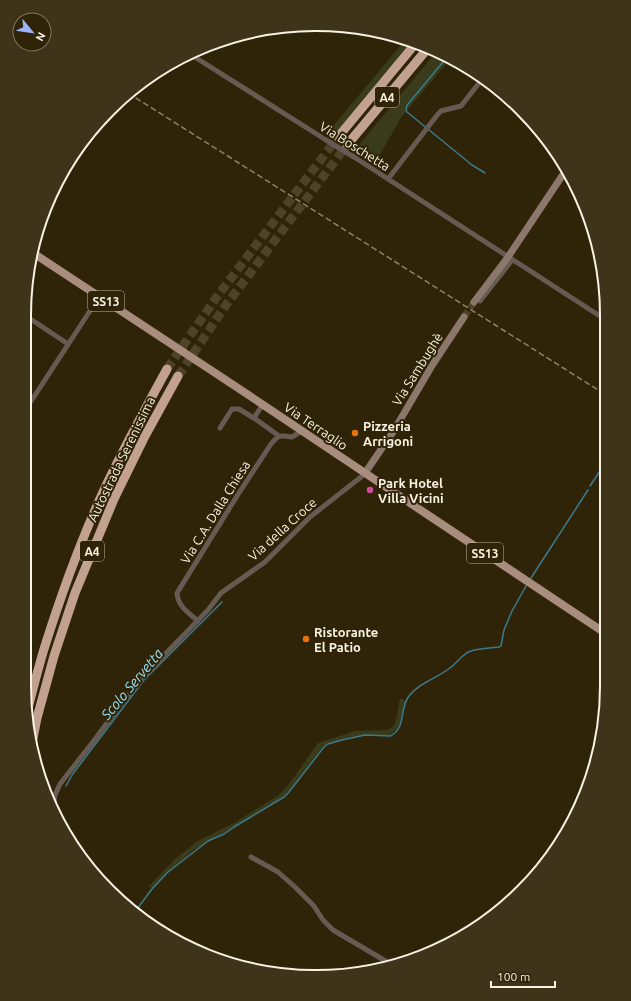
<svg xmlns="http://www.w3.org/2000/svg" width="631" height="1001" viewBox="0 0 631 1001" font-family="Ubuntu,sans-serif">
  <rect width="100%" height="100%" fill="#2f2407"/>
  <g fill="#3a3b1a">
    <path d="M 406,39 L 412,42 L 334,135 L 329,131 Z"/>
    <path d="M 437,51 L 445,54 L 451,58 L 402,116 L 374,165 L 353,152 Z"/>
    <path d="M 400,698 L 406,701 L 403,711 L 402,719 L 400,725 L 396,730 L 389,735 L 380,736 L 366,735 L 350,737 L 323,746 L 297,781 L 286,794 L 263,811 L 216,837 L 194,850 L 170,870 L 153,888 L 148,887 L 175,859 L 196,842 L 234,823 L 279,795 L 289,784 L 318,743 L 355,731 L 387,730 L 394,726 L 397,716 Z"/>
  </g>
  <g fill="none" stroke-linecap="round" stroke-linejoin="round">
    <g stroke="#397b90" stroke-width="1.5">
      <path d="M 448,56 L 408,104 C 406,107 405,109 407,112 L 472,165 L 485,173"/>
      <path d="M 590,486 L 606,462"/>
      <path d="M 531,578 L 588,490"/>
      <path d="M 42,785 L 50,788"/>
      <path d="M 66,786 L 72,775 L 144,680 L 222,602"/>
      <path d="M 134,913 L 152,889 L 168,872 L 199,848 L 208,841 L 224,834 L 234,827 L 284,797 L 289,792 L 324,747 L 328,744 L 342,740 L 365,735 L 390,736 C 407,728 399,708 409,696 C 419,683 437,678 450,668 C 457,663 463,653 471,651 C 479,648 490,648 499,647 L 501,646 L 504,630 L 512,611 L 526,586"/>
    </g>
    <path stroke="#4d4328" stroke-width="7" stroke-dasharray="7 3.5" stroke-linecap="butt" d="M 464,317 L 474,302"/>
    <g stroke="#4d4328" stroke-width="9" stroke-dasharray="9 4.5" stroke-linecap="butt">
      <path d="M 167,369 L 216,298 L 338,137"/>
      <path d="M 178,376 L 226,305 L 347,145"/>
    </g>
    <g stroke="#675a53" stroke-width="5">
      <path d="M 190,54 L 326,140"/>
      <path d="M 354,157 L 606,320"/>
      <path d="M 388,179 L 438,114 L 441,111 L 461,106 L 483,78"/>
      <path d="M 480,301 L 512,260"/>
      <path d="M 26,316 L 68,344"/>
      <path d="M 26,409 L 99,297"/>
      <path d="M 254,418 L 263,404"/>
      <path d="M 220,428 L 232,409 L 239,409 L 252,417 L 254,418 L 279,436"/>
      <path d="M 198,621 C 189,613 178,607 177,593 L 237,496 L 271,444 C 280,433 280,436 292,437 L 302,431"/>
      <path d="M 53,807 L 55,795 L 60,784 L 96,738 L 120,705 L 147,673 L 208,610 L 221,593 L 265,562 L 310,517 L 361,477 L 365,473"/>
      <path d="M 251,857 L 278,872 L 295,887 L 314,906 L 323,920 L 333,930 L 394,966"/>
    </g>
    <g stroke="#8c776c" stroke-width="7">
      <path d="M 474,302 L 508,257 L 566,170"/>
      <path d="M 365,473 L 393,432 L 433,364 L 464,317"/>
    </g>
    <path stroke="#a88d7f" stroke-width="8" d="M 33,253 L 238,388 L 365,473 L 605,633"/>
    <g stroke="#c2a190" stroke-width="9">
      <path d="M 338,137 L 416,43"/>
      <path d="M 347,145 L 428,48"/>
      <path d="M 28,708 C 33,689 38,669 44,649 C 61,595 80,542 104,490 C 123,449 145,409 167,369"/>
      <path d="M 33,738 L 37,718 L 54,656 L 75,593 L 114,499 L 145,436 L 178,376"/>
    </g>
    <path stroke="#8c836c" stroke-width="1.5" stroke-dasharray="6 3" stroke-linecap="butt" d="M 128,93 L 606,395"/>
    <path stroke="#675a53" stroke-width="5" d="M 326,140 L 354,157"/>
  </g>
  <g fill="#e8710a" stroke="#2f2407" stroke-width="1.5">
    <circle cx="355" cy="433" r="4"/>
    <circle cx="306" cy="639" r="4"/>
  </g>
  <circle fill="#d1479c" stroke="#2f2407" stroke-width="1.5" cx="370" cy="490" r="4"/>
  <g text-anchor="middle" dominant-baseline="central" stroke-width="4" stroke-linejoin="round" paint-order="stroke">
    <g fill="#2f2407" stroke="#bcb4a0" stroke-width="1">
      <rect x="375" y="87" width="24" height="20" rx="3"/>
      <rect x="88" y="291" width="36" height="20" rx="3"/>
      <rect x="80" y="541" width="24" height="20" rx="3"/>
      <rect x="467" y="543" width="36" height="20" rx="3"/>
    </g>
    <g font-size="12" font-weight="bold" fill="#f9f2e2">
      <text x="387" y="97">A4</text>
      <text x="106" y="301">SS13</text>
      <text x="92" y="551">A4</text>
      <text x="485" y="553">SS13</text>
    </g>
    <g font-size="13" fill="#f9f2e2" stroke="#2f2407">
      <text transform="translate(355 146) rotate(32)">Via Boschetta</text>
      <text transform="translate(417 369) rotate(-58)">Via Sambughè</text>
      <text transform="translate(316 426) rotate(34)">Via Terraglio</text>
      <text transform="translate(121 459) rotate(-64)">Autostrada Serenissima</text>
      <text transform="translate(215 512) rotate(-58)">Via C.A. Dalla Chiesa</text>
      <text transform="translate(282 529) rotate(-42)">Via della Croce</text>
    </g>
    <g font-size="13" font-weight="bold" fill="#f9f2e2" stroke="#2f2407" text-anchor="start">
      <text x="363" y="426">Pizzeria<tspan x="363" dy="15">Arrigoni</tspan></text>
      <text x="378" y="483">Park Hotel<tspan x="378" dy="15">Villa Vicini</tspan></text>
      <text x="314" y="632">Ristorante<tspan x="314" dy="15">El Patio</tspan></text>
    </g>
    <g font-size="14" font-style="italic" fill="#96e2fc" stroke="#2f2407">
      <text transform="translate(132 684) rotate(-50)">Scolo Servetta</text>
    </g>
  </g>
  <path d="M0 0H631V1001H0ZM315 31H316A284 284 0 0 1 600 315V686A284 284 0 0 1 316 970H315A284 284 0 0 1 31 686V315A284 284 0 0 1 315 31Z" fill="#3f3419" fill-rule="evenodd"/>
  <path fill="none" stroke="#f9f2e2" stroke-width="2" d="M315 31H316A284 284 0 0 1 600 315V686A284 284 0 0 1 316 970H315A284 284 0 0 1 31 686V315A284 284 0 0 1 315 31Z"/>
  <g transform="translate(32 32) rotate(119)"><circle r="19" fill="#2f2407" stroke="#80765f"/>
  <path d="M0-3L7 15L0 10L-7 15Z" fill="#9ab5fd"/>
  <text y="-6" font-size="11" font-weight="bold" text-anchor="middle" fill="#f9f2e2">N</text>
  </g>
  <path d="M491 981v6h64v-6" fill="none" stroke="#f9f2e2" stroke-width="2"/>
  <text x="497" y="981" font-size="12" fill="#f9f2e2" stroke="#2f2407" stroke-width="3" paint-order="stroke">100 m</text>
</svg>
